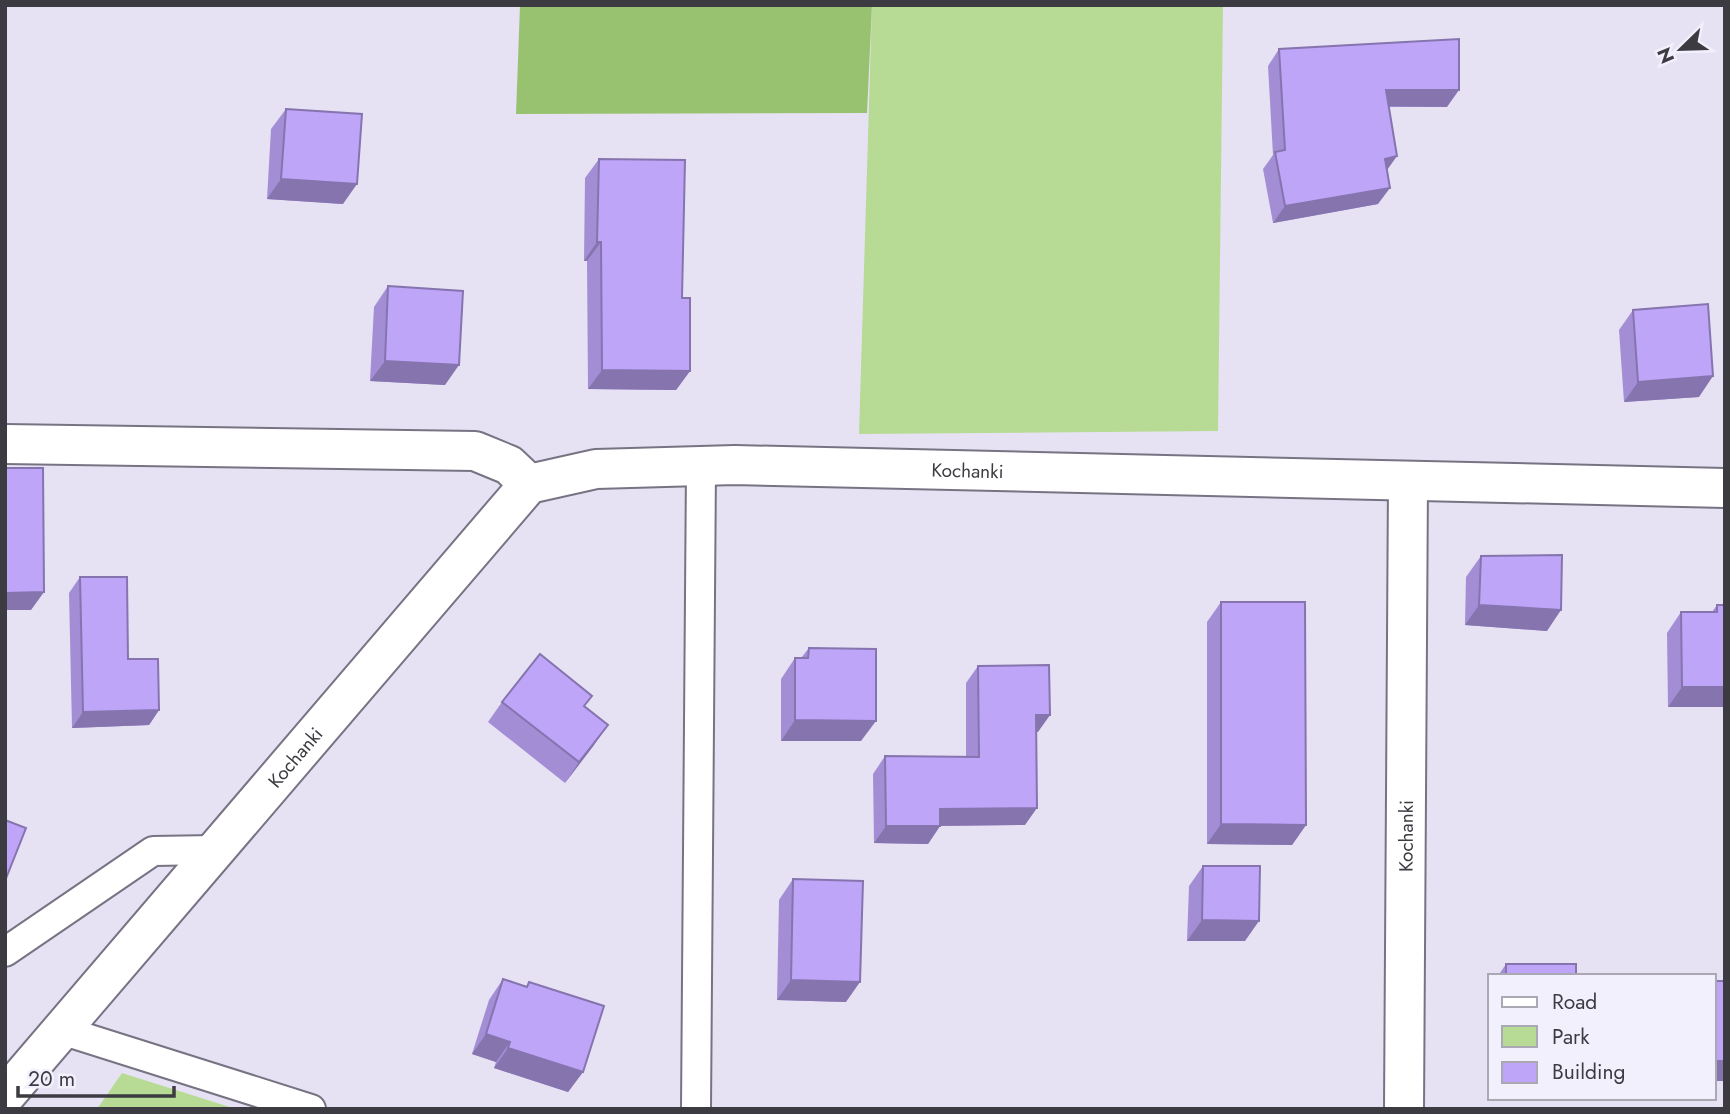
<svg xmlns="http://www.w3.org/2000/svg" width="1730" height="1114" viewBox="0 0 1730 1114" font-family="Jost,sans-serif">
  <rect width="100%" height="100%" fill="#e6e2f4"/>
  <g fill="#b7db94">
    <path d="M 872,5 L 1223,5 L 1218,431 L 859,434 Z"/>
    <path d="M 122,1073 L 236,1109 L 97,1109 Z"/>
  </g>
  <path fill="#99c270" d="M 520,5 L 872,5 L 867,113 L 516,114 Z"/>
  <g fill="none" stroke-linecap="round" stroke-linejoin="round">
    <g stroke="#777383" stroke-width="32">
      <g id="lane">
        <path d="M 5,952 L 153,851 L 214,850"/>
        <path d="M 61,1030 L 311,1109"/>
        <path d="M 696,1109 L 701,467"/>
      </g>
    </g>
    <g stroke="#777383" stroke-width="42">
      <g id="street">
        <path d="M 5,444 L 475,451 L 509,465 L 529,484"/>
        <path id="s1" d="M 5,1096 L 529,484 L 596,469 L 735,465 L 1725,488"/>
        <path id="s2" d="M 1404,1109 L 1408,481"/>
      </g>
    </g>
    <use href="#lane" stroke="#fff" stroke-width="28"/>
    <use href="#street" stroke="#fff" stroke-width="38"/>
  </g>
  <g fill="#a38ed5">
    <path d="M 1279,49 L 1447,107 L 1389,107 L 1387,171 L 1378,204 L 1273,223 L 1263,169 L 1273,155 L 1268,66 Z"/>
    <path d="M 286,109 L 343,204 L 267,199 L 271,129 Z"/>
    <path d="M 599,159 L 682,298 L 690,371 L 676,390 L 588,389 L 587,261 L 584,261 L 585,178 Z"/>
    <path d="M 388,286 L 445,385 L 370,381 L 374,307 Z"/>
    <path d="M 1633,310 L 1699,397 L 1624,402 L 1619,330 Z"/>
    <path d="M 1481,556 L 1547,631 L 1465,625 L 1466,577 Z"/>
    <path d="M 80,577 L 128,659 L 159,710 L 149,725 L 72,728 L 69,593 Z"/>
    <path d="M 1221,602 L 1306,825 L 1292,845 L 1207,844 L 1207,622 Z"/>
    <path d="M 1717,605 L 1725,605 L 1725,707 L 1668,707 L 1667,633 L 1681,612 L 1712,612 Z"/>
    <path d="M 809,648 L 861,741 L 781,741 L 781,679 L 795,658 L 801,658 Z"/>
    <path d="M 978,666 L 1050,715 L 1037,732 L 1025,825 L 940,826 L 928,844 L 874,843 L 873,774 L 885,756 L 966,757 L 966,683 Z"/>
    <path d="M 502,702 L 585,707 L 594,745 L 565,783 L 488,722 Z"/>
    <path d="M 1203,866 L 1245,941 L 1187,941 L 1189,886 Z"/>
    <path d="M 793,879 L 846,1002 L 777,1000 L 779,900 Z"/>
    <path d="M 1506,964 L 1576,976 L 1498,976 Z"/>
    <path d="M 503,979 L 526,987 L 529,982 L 583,1072 L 568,1092 L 494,1068 L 496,1062 L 472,1054 L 489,1000 Z"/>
  </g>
  <g fill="#8574ae">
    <path d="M 1386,90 L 1459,90 L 1447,107 L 1374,106 Z"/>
    <path d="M 1397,156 L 1385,173 L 1385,159 Z"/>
    <path d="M 281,179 L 357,184 L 343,204 L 267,199 Z"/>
    <path d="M 1390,188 L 1378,204 L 1273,223 L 1285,206 Z"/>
    <path d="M 597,242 L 601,242 L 587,261 L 584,261 Z"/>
    <path d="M 385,361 L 459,365 L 445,385 L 370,381 Z"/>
    <path d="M 602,370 L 690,371 L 676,390 L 588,389 Z"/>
    <path d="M 1713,376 L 1699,397 L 1624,402 L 1638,382 Z"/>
    <path d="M 44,592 L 31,610 L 5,610 L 5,593 Z"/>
    <path d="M 1479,605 L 1561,610 L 1547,631 L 1465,625 Z"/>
    <path d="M 1682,687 L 1725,687 L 1725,707 L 1668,707 Z"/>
    <path d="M 159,710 L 149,725 L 72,728 L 83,712 Z"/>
    <path d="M 1036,715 L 1050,715 L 1038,732 L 1024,732 Z"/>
    <path d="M 795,720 L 876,721 L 861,741 L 781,741 Z"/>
    <path d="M 608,725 L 594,745 L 565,783 L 579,762 Z"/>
    <path d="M 1037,808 L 1025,825 L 928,826 L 940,809 Z"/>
    <path d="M 1221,824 L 1306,825 L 1292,845 L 1207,844 Z"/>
    <path d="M 886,826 L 940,826 L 928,844 L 874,843 Z"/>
    <path d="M 1202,920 L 1259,921 L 1245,941 L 1187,941 Z"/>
    <path d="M 791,980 L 860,982 L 846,1002 L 777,1000 Z"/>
    <path d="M 486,1034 L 510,1042 L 496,1062 L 472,1054 Z"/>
    <path d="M 508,1048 L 583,1072 L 568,1092 L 494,1068 Z"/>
    <rect x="1714" y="1061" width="11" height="20"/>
  </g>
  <g fill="#bea5f8" stroke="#8574ae" stroke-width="2">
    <path d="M 1459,39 L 1459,90 L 1386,90 L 1397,156 L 1385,159 L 1390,188 L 1285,206 L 1275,152 L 1285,150 L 1279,49 Z"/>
    <path d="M 286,109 L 362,114 L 357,184 L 281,179 Z"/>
    <path d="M 599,159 L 685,160 L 682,298 L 690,298 L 690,371 L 602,370 L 601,242 L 597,242 Z"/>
    <path d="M 388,286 L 463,291 L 459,365 L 385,361 Z"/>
    <path d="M 1708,304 L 1713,376 L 1638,382 L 1633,310 Z"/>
    <path d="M 5,468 L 43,468 L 44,592 L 5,593 Z"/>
    <path d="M 1562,555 L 1561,610 L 1479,605 L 1481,556 Z"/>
    <path d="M 80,577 L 127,577 L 128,659 L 158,659 L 159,710 L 83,712 Z"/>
    <path d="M 1221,602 L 1305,602 L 1306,825 L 1221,824 Z"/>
    <path d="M 1717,605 L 1725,605 L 1725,687 L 1682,687 L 1681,612 L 1717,612 Z"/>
    <path d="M 809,648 L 876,649 L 876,721 L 795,720 L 795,658 L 808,658 Z"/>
    <path d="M 540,654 L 592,696 L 584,706 L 608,725 L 579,762 L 502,702 Z"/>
    <path d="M 1049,665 L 1050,715 L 1036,715 L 1037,808 L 940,809 L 940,826 L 886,826 L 885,756 L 979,757 L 978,666 Z"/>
    <path d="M 5,820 L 26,828 L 5,881 Z"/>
    <path d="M 1203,866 L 1260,866 L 1259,921 L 1202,920 Z"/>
    <path d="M 793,879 L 863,881 L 860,982 L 791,980 Z"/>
    <rect x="1506" y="964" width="70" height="12"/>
    <path d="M 503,979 L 527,987 L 529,982 L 604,1006 L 583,1072 L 508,1048 L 510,1042 L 486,1034 Z"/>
    <rect x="1714" y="981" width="11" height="80"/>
  </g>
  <g text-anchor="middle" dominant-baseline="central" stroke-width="6" stroke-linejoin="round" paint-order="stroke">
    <g font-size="19" fill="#3d3b42" stroke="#f3f0fe">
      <text stroke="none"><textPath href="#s1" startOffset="1246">Kochanki</textPath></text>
      <text stroke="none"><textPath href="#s1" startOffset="446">Kochanki</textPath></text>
      <text stroke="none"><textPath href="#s2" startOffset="273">Kochanki</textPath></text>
    </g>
  </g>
  <rect width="1730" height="1114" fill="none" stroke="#3d3b42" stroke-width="14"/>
  <rect x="1488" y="974" width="228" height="126" fill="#f3f0fe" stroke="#aaa8b3" stroke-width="2"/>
  <rect x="1502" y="997" width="35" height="10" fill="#ffffff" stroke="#aaa8b3" stroke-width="2"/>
  <text x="1552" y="1009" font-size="21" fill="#3d3b42">Road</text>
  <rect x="1502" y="1026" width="35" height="21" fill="#b7db94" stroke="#aaa8b3" stroke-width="2"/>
  <text x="1552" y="1044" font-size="21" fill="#3d3b42">Park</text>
  <rect x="1502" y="1062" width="35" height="21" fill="#bea5f8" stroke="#aaa8b3" stroke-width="2"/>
  <text x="1552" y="1079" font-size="21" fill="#3d3b42">Building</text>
  <g transform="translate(1681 49) rotate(247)" stroke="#f3f0fe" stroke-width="5" paint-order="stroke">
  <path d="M0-5L12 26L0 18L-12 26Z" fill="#3d3b42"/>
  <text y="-10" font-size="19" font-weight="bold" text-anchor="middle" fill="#3d3b42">N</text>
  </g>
  <path d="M18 1086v10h156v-10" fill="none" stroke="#3d3b42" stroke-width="3.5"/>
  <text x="28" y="1086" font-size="21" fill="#3d3b42" stroke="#f3f0fe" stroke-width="5" paint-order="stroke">20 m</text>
</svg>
